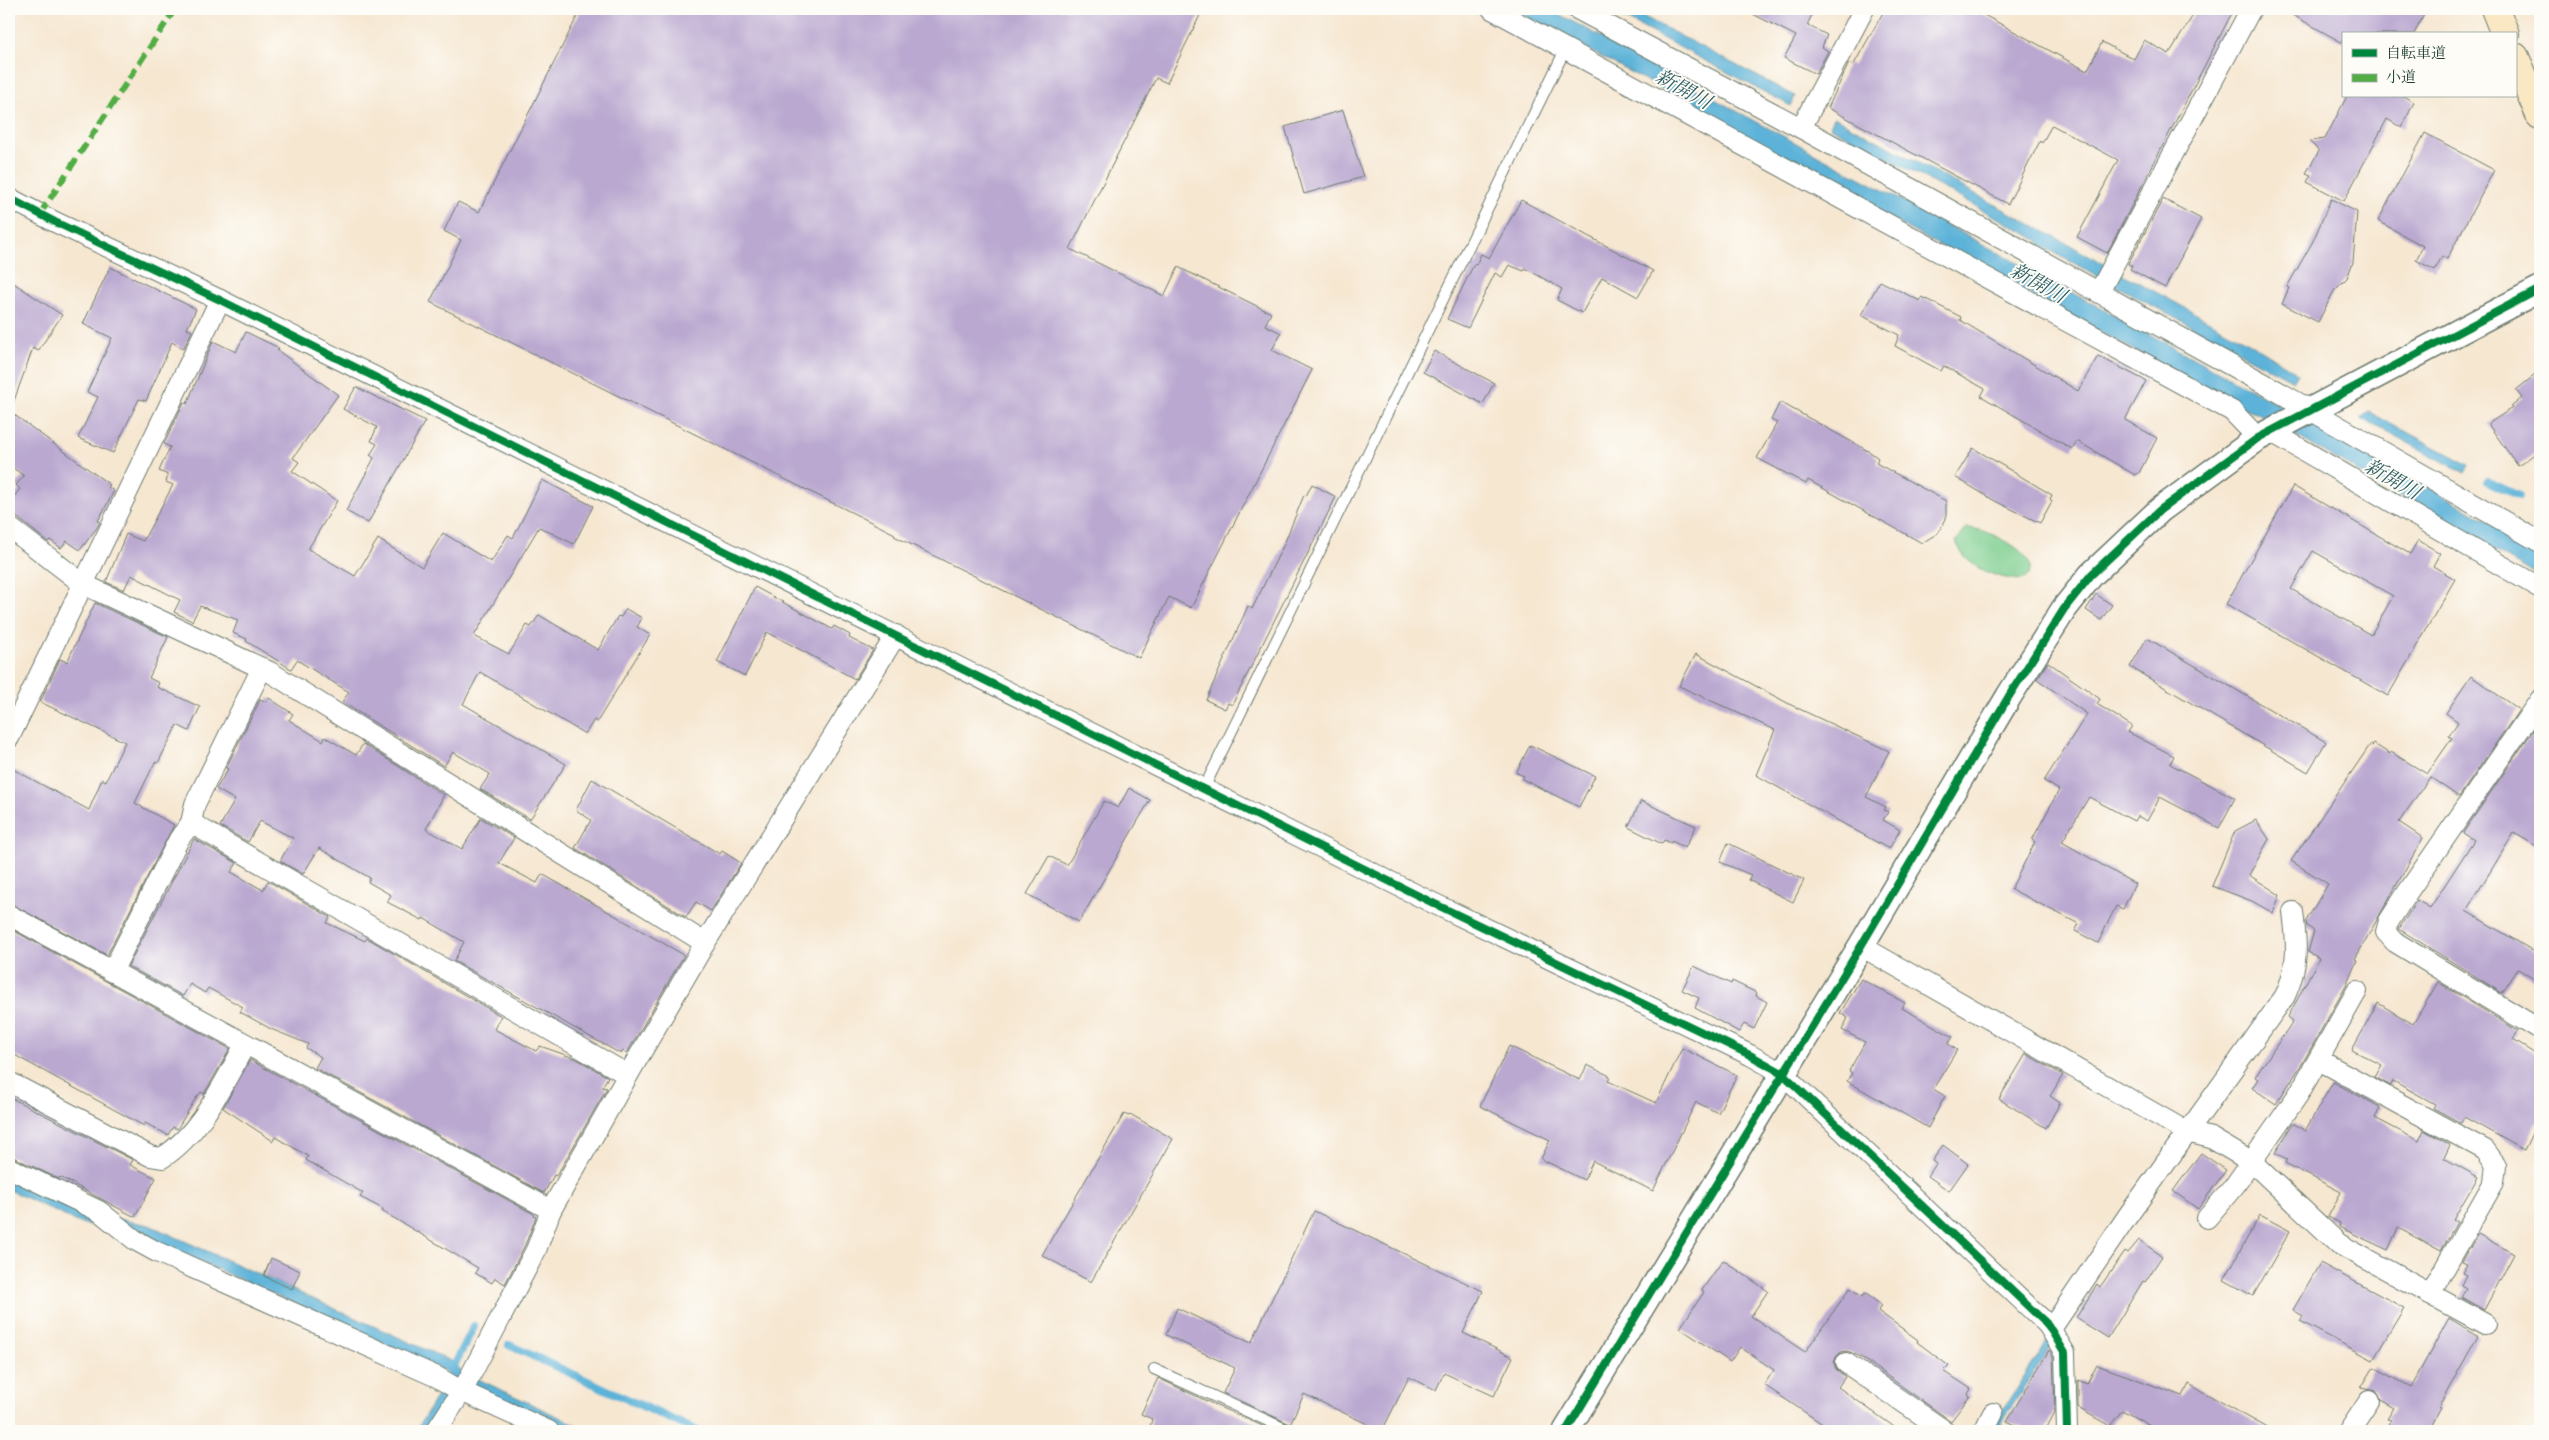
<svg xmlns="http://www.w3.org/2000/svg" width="2549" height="1440" viewBox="0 0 2549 1440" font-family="'IM FELL DW Pica','Noto Serif JP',serif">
  <rect width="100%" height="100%" fill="#fdfcf7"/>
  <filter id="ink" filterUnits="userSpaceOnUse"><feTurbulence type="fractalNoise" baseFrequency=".02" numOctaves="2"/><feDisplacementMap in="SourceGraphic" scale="10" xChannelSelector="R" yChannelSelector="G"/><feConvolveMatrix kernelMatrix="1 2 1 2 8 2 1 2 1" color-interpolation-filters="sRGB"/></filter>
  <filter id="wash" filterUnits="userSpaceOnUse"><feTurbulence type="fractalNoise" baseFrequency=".0096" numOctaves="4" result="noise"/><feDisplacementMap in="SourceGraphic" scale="20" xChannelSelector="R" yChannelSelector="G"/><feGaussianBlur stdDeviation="1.12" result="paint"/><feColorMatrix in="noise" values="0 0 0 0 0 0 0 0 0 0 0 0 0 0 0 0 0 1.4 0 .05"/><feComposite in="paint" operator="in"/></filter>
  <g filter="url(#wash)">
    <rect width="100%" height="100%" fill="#f6e7d1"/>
    <path fill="#7dce8f" stroke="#4e8662" d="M 1966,528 C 1983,527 2043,553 2028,576 L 2022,580 C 1997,579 1963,567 1956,541 Z"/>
    <g fill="#5cb2d8" stroke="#3e7886">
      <path d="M 1512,9 L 1549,9 L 1613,43 L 1614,47 L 1621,51 L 1624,50 L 2391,465 L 2540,551 L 2540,577 L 2255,412 L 2236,405 L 1730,133 L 1731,126 Z"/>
      <path d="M 1607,9 L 1629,9 L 1795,96 L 1791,106 Z"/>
      <path d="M 1834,117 L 2246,341 L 2298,373 L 2293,381 L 2040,245 L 2038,240 L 1830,127 Z"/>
      <path d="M 2369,412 L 2469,465 L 2465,473 L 2361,418 Z"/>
      <path d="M 9,1178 L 85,1213 L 149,1225 L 451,1361 L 461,1371 L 589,1431 L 566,1431 L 457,1381 L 425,1431 L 416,1431 L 449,1375 L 445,1371 L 143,1236 L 80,1223 L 9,1190 Z"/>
      <path d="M 2048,1340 L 2053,1343 L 2005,1417 L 1999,1431 L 1993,1431 L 2003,1410 Z"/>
    </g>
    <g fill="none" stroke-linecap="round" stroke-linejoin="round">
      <g stroke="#5cb2d8" stroke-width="8">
        <path d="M 2487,481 L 2519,496"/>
        <path d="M 509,1345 L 697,1431"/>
        <path d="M 451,1372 L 474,1326"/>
      </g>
    </g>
    <g id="blocks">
      <g fill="#baa8d0" fill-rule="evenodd">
        <path d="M 581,9 L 1203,9 L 1167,83 L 1156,78 L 1070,249 L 1164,296 L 1178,267 L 1271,313 L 1265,325 L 1281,333 L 1272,350 L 1312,370 L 1191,608 L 1169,597 L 1139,658 L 894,536 L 895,534 L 430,302 L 461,240 L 444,231 L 458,202 L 479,212 Z"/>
        <path d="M 1743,9 L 1815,9 L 1807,25 L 1827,35 L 1822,47 L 1828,51 L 1816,74 L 1784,58 L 1796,36 Z"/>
        <path d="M 1885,9 L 1973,9 L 2087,71 L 2102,42 L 2134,59 L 2144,40 L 2169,54 L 2197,9 L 2234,9 L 2107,253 L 2077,237 L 2118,160 L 2052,125 L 2042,143 L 2040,141 L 2008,204 L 1828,108 L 1849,63 L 1853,66 Z"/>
        <path d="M 2282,9 L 2427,9 L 2414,34 L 2343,34 L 2343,43 Z"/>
        <path d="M 2347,96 L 2403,96 L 2414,102 L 2402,128 L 2387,119 L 2344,201 L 2307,182 L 2311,175 L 2306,173 L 2319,151 L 2309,141 L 2325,139 Z"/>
        <path d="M 1343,110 L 1363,177 L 1304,194 L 1285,127 Z"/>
        <path d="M 2425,133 L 2494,170 L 2447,259 L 2442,256 L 2435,270 L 2416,260 L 2423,246 L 2378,221 Z"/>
        <path d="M 2163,199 L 2201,219 L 2165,288 L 2130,269 L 2132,266 L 2128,264 Z"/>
        <path d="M 2331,199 L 2357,212 L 2353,262 L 2347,278 L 2334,291 L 2318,322 L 2282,304 L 2289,288 L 2287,287 L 2313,241 Z"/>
        <path d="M 1521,200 L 1653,271 L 1638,297 L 1602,277 L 1582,313 L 1557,300 L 1562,289 L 1525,268 L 1524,271 L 1509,265 L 1502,277 L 1495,273 L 1468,328 L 1447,319 L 1474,264 L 1476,265 L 1481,254 L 1489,258 Z"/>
        <path d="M 110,267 L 196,309 L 187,329 L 192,331 L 183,349 L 172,342 L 146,401 L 139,399 L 113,453 L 78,438 L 98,397 L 87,392 L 112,338 L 83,324 Z"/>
        <path d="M 9,280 L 62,315 L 38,351 L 33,348 L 11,409 L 9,409 Z"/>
        <path d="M 1880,281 L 1920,301 L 1922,297 L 1961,317 L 1960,320 L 2078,391 L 2098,356 L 2146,381 L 2125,420 L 2157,438 L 2139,473 L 2135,475 L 2077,441 L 2072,449 L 1981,396 L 1985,389 L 1944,366 L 1941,371 L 1895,346 L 1899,335 L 1861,315 Z"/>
        <path d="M 246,332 L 279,348 L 277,350 L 338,395 L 293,458 L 299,462 L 292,471 L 337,501 L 308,549 L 355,576 L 378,539 L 422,567 L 443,533 L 491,562 L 508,535 L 513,538 L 542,480 L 593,506 L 574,544 L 539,527 L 474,636 L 509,654 L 527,625 L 531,627 L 539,615 L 598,650 L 618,616 L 621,617 L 626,609 L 642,618 L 637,627 L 650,635 L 597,722 L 594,720 L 585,734 L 480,672 L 463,704 L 566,764 L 530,819 L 480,789 L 490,774 L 453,752 L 444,766 L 342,702 L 349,692 L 297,660 L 291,669 L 246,641 L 247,639 L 233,633 L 238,620 L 200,606 L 192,621 L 174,612 L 180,600 L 131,575 L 124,590 L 106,582 L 126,534 L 143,541 L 173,485 L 166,482 L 168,475 L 159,471 L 170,447 L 164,444 L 184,402 L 187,404 L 213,341 L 236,352 Z"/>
        <path d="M 1434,351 L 1494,383 L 1483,404 L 1423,372 Z"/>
        <path d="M 2540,371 L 2540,450 L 2518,466 L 2488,424 L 2512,408 L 2511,407 L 2522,398 L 2516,390 Z"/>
        <path d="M 356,387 L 425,421 L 368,523 L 346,511 L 374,458 L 370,455 L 377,444 L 371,441 L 377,427 L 343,409 Z"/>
        <path d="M 1780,402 L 1870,452 L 1878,458 L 1876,463 L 1946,501 L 1946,519 L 1938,533 L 1922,543 L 1808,480 L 1806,484 L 1757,458 L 1777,423 L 1771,420 Z"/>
        <path d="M 9,411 L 110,485 L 108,487 L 114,491 L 98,521 L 100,522 L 96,529 L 80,550 L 67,541 L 61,548 L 50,540 L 48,542 L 9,511 L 9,503 L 20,489 L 16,485 L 24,476 L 9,465 Z"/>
        <path d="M 1973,448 L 2052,495 L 2050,499 L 2052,501 L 2040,523 L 1995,501 L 1955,477 Z"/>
        <path d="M 1312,484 L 1336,497 L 1232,705 L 1228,703 L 1225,709 L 1206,700 L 1248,606 L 1252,609 L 1284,544 L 1304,495 L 1306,496 Z"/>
        <path d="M 2293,486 L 2410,554 L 2418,540 L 2440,553 L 2433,566 L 2455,579 L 2388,696 L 2226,604 ZM 2313,551 L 2393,596 L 2371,635 L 2291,589 Z"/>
        <path d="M 755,587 L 832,629 L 834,626 L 850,635 L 849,638 L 873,650 L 855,679 L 767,632 L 745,676 L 717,662 Z"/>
        <path d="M 2096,594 L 2112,605 L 2101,620 L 2086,610 Z"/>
        <path d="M 95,603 L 168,637 L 149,678 L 159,683 L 157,687 L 200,707 L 189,731 L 177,725 L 158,763 L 155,762 L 135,803 L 174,825 L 107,955 L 9,903 L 9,882 L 12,876 L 9,875 L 9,767 L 89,810 L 102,779 L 106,781 L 125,742 L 40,702 L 60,659 L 67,662 Z"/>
        <path d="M 2147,638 L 2326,742 L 2308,772 L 2130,667 Z"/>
        <path d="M 1696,654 L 1793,706 L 1889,751 L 1866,797 L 1886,807 L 1884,810 L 1888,812 L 1883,820 L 1900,830 L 1889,849 L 1756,775 L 1775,730 L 1679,686 Z"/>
        <path d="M 2048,662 L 2100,699 L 2097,704 L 2132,726 L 2128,732 L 2174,756 L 2170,764 L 2235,798 L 2219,828 L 2160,797 L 2147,821 L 2137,816 L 2134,821 L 2089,797 L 2062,842 L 2135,884 L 2123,909 L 2116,906 L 2098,943 L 2075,931 L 2079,924 L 2011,889 L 2035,842 L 2032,840 L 2059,790 L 2044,781 L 2087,714 L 2037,679 Z"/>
        <path d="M 2471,676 L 2519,710 L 2459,797 L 2430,777 L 2399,822 L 2423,838 L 2355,959 L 2357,960 L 2346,986 L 2302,1064 L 2276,1104 L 2252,1088 L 2258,1079 L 2255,1077 L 2293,1021 L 2288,1017 L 2319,958 L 2308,952 L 2314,931 L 2307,926 L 2306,921 L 2328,884 L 2291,861 L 2370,745 L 2372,746 L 2374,744 L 2390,754 L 2391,752 L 2427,774 L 2452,738 L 2449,736 L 2458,722 L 2446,713 Z"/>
        <path d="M 269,698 L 293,714 L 289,720 L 323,741 L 325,737 L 356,755 L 363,744 L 444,795 L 426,829 L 462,849 L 481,818 L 514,838 L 499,863 L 537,883 L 542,874 L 684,955 L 627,1053 L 623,1051 L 621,1054 L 454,961 L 464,942 L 423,918 L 422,920 L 387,902 L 391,895 L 368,882 L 370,878 L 319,848 L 303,874 L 280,861 L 293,838 L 260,821 L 248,842 L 220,826 L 235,800 L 216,789 L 228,769 L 226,768 L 259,702 L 260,699 L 266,702 Z"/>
        <path d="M 2538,723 L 2540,725 L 2540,848 L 2514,833 L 2466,911 L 2540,955 L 2540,983 L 2518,969 L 2502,993 L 2399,929 L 2417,900 L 2430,908 L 2474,840 L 2463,833 Z"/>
        <path d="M 1530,745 L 1595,776 L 1579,807 L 1522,779 L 1524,776 L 1516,773 Z"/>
        <path d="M 592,779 L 720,854 L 722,851 L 741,863 L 711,911 L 696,902 L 686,917 L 575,848 L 591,820 L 576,810 Z"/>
        <path d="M 1129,788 L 1150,800 L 1079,922 L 1027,894 L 1049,856 L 1067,865 L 1104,801 L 1118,808 Z"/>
        <path d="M 1641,801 L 1696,826 L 1685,848 L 1672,841 L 1671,843 L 1664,840 L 1662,844 L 1628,827 Z"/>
        <path d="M 2256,820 L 2269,839 L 2249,875 L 2280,895 L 2273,913 L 2252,901 L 2212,886 L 2235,831 Z"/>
        <path d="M 194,839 L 237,863 L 231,872 L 263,890 L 268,881 L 330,917 L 327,923 L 365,941 L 367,938 L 501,1016 L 494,1029 L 536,1051 L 540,1046 L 577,1059 L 608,1077 L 602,1087 L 607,1088 L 561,1168 L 556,1176 L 554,1175 L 544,1193 L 315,1068 L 321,1057 L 306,1048 L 308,1044 L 271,1029 L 240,1012 L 243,1007 L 208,988 L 205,993 L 190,984 L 183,996 L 128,966 Z"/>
        <path d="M 1728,843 L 1804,880 L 1793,902 L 1748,880 L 1751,875 L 1720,862 Z"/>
        <path d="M 9,928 L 230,1049 L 204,1094 L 201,1092 L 196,1098 L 177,1129 L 173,1127 L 168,1135 L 145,1123 L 144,1126 L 9,1052 Z"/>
        <path d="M 1694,966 L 1731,984 L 1732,981 L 1757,993 L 1756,996 L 1767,1002 L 1754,1029 L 1744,1024 L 1739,1032 L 1695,1008 L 1699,998 L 1682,990 Z"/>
        <path d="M 1861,979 L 1905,1003 L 1902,1008 L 1953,1037 L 1948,1044 L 1957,1050 L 1933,1089 L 1945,1096 L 1928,1128 L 1847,1081 L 1852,1073 L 1849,1071 L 1865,1042 L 1842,1030 L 1848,1018 L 1840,1013 Z"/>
        <path d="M 2438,982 L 2518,1031 L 2513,1040 L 2540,1057 L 2540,1117 L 2524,1150 L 2464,1117 L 2461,1123 L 2433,1108 L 2435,1104 L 2393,1081 L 2391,1086 L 2375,1077 L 2382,1065 L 2352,1050 L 2378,1003 L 2413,1024 Z"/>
        <path d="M 1509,1046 L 1580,1080 L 1587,1065 L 1610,1076 L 1608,1081 L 1656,1103 L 1682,1048 L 1737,1075 L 1718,1113 L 1696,1102 L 1653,1191 L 1593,1161 L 1584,1180 L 1541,1159 L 1550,1140 L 1480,1106 Z"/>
        <path d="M 2026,1054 L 2063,1075 L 2050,1096 L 2060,1103 L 2046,1128 L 1999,1099 Z"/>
        <path d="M 250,1060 L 532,1213 L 536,1217 L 525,1245 L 505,1284 L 495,1278 L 492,1283 L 475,1273 L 478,1268 L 382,1211 L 383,1209 L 360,1197 L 363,1193 L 306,1160 L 308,1156 L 275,1137 L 273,1141 L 223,1108 Z"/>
        <path d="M 2333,1082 L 2380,1107 L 2375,1118 L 2419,1141 L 2424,1130 L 2450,1145 L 2444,1158 L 2478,1177 L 2453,1220 L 2457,1222 L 2441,1251 L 2398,1228 L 2388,1250 L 2339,1227 L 2340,1223 L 2328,1217 L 2341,1192 L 2285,1163 L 2287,1159 L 2275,1153 L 2293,1123 L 2305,1131 Z"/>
        <path d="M 9,1097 L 133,1160 L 130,1165 L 156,1178 L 135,1217 L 60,1177 L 59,1179 L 9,1155 Z"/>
        <path d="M 1124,1114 L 1129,1116 L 1130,1114 L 1173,1139 L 1091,1282 L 1042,1255 Z"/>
        <path d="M 1943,1145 L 1968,1164 L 1949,1191 L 1928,1176 L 1936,1164 L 1932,1161 Z"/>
        <path d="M 2201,1153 L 2226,1170 L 2198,1209 L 2173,1191 Z"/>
        <path d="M 1314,1211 L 1483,1291 L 1463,1333 L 1513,1357 L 1494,1396 L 1444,1373 L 1436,1390 L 1409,1377 L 1382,1431 L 1304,1394 L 1290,1424 L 1223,1393 L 1235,1368 L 1166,1335 L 1177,1308 L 1249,1342 L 1252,1341 Z"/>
        <path d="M 2260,1215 L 2290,1231 L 2253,1296 L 2224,1280 Z"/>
        <path d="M 2478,1234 L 2514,1254 L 2484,1310 L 2461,1297 L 2466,1288 L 2461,1285 L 2466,1275 L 2462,1273 L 2467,1264 L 2462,1262 Z"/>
        <path d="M 2139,1240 L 2162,1256 L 2145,1282 L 2143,1281 L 2108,1338 L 2076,1318 L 2097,1284 L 2100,1287 L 2125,1251 L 2128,1253 Z"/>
        <path d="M 271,1258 L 300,1271 L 292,1289 L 264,1276 Z"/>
        <path d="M 1723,1260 L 1768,1291 L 1751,1316 L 1805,1352 L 1850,1288 L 1862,1297 L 1865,1293 L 1881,1305 L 1878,1311 L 1918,1340 L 1917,1342 L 1949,1366 L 1944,1371 L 1971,1389 L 1968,1394 L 1970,1396 L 1951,1421 L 1859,1356 L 1847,1351 L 1841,1352 L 1836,1357 L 1834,1363 L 1836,1369 L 1845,1377 L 1838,1387 L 1900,1431 L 1833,1431 L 1764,1385 L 1774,1370 L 1740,1347 L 1730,1362 L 1680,1328 L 1704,1292 L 1702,1290 Z"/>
        <path d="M 2320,1263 L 2404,1308 L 2373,1360 L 2300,1321 L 2303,1316 L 2293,1310 Z"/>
        <path d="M 2449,1318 L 2478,1336 L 2439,1406 L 2441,1407 L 2428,1431 L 2385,1431 L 2391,1420 L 2387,1419 L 2394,1408 L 2380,1400 L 2375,1391 L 2361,1388 L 2374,1367 L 2411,1387 Z"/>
        <path d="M 2049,1350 L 2053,1356 L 2055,1412 L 2045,1431 L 2028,1431 L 2007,1421 Z"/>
        <path d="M 2097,1365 L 2183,1396 L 2189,1384 L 2273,1431 L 2159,1431 L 2122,1410 L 2110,1426 L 2078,1408 L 2078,1380 L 2087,1384 Z"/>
        <path d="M 1158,1378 L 1217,1406 L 1274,1431 L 1149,1431 L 1152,1419 L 1141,1414 Z"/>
      </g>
    </g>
  </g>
  <g filter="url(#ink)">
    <use href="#blocks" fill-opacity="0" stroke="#6a786b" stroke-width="1"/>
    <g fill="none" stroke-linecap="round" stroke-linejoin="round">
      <g stroke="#6a786b" stroke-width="12">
        <g id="service">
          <path d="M 1204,788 L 1566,48"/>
          <path d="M 1154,1369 L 1290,1431"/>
        </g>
      </g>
      <g stroke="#6a786b" stroke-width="22">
        <g id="minor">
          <path d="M 1492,9 L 2232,411 L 2258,438"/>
          <path d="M 1577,9 L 1801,128 L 2272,388 L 2540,542"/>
          <path d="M 1801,128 L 1864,9"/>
          <path d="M 9,198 L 55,222 L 220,300 L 1433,903 L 1750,1055 L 1782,1073 L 2048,1325 L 2065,1353 L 2067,1431"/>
          <path d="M 2099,292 L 2251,9"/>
          <path d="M 2270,431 L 2540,588"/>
          <path d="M 9,527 L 83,584 L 270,672 L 705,943"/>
          <path d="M 262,668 L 195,804 L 191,823 L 628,1075"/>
          <path d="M 2540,700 L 2407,893 L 2389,921 L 2386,932 L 2395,942 L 2540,1030"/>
          <path d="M 9,738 L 220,300"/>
          <path d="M 9,915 L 551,1210"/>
          <path d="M 1861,946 L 2187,1132 L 2211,1138 L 2253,1163 L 2339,1244 L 2485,1324"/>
          <path d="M 112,972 L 179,839 L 191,823"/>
          <path d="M 2319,1060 L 2485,1150 L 2496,1165 L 2494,1182 L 2430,1294"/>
          <path d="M 9,1082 L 150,1156 L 162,1158 C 201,1133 223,1084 245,1045"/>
          <path d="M 9,1168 L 99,1211 L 135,1240 L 157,1252 L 437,1377 L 461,1391 L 549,1431"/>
          <path d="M 2207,1218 L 2235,1185 L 2298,1095 L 2357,991"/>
          <path d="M 2051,1329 L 2127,1217 L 2285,996 C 2299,965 2297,944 2293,912"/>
          <path d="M 1846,1363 L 1945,1431"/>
          <path d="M 436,1431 L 464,1388 L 536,1250 L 551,1210 L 628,1075 L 705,943 L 896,635"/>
          <path d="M 1984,1431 L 1993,1413"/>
          <path d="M 2349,1431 L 2369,1401"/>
        </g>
      </g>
      <g stroke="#6a786b" stroke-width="28">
        <path id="tertiary" d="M 1566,1431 L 1861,946 L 2009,696 L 2064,609 L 2091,575 L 2160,510 L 2258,438 L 2540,289"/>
      </g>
      <g stroke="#6a786b" stroke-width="30">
        <g id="secondary">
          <path d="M 2495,9 L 2505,34"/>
          <path d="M 2515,57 L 2540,115"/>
        </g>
      </g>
      <use href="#service" stroke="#fff" stroke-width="10"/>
      <use href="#minor" stroke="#fff" stroke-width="20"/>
      <use href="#tertiary" stroke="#fff" stroke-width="25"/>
      <use href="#secondary" stroke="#fae7c3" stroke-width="28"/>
      <path stroke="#52ad45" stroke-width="6" stroke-dasharray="12 6" stroke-linecap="butt" d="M 40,214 L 175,9"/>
      <g stroke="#fdfcf7" stroke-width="11">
        <g id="cycleway">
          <path d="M 9,198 L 55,222 L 220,300 L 1433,903 L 1750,1055 L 1782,1073 L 2048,1325 L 2065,1353 L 2067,1431"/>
          <path d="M 1566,1431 L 1861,946 L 2009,696 L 2064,609 L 2091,575 L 2160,510 L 2258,438 L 2540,289"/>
        </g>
      </g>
      <use href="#cycleway" stroke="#00873e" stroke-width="8"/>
    </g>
  </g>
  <g text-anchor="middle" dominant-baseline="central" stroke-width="4" stroke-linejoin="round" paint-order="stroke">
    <g font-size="20" font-style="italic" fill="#316065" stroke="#fdfcf7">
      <text transform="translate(1683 90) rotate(29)">新開川</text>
      <text transform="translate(2038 284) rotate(29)">新開川</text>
      <text transform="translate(2392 480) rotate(30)">新開川</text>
    </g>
  </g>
  <rect width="2549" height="1440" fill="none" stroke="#fdfcf7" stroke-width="30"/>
  <rect x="2342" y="32" width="175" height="65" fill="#fdfcf7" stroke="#a4b0a9"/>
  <rect x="2352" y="49" width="25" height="8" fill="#00873e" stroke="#a4b0a9"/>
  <text x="2386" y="58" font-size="15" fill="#1f3d34">自転車道</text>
  <rect x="2352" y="74" width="25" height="8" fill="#52ad45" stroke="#a4b0a9"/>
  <text x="2386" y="82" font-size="15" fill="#1f3d34">小道</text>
</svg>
